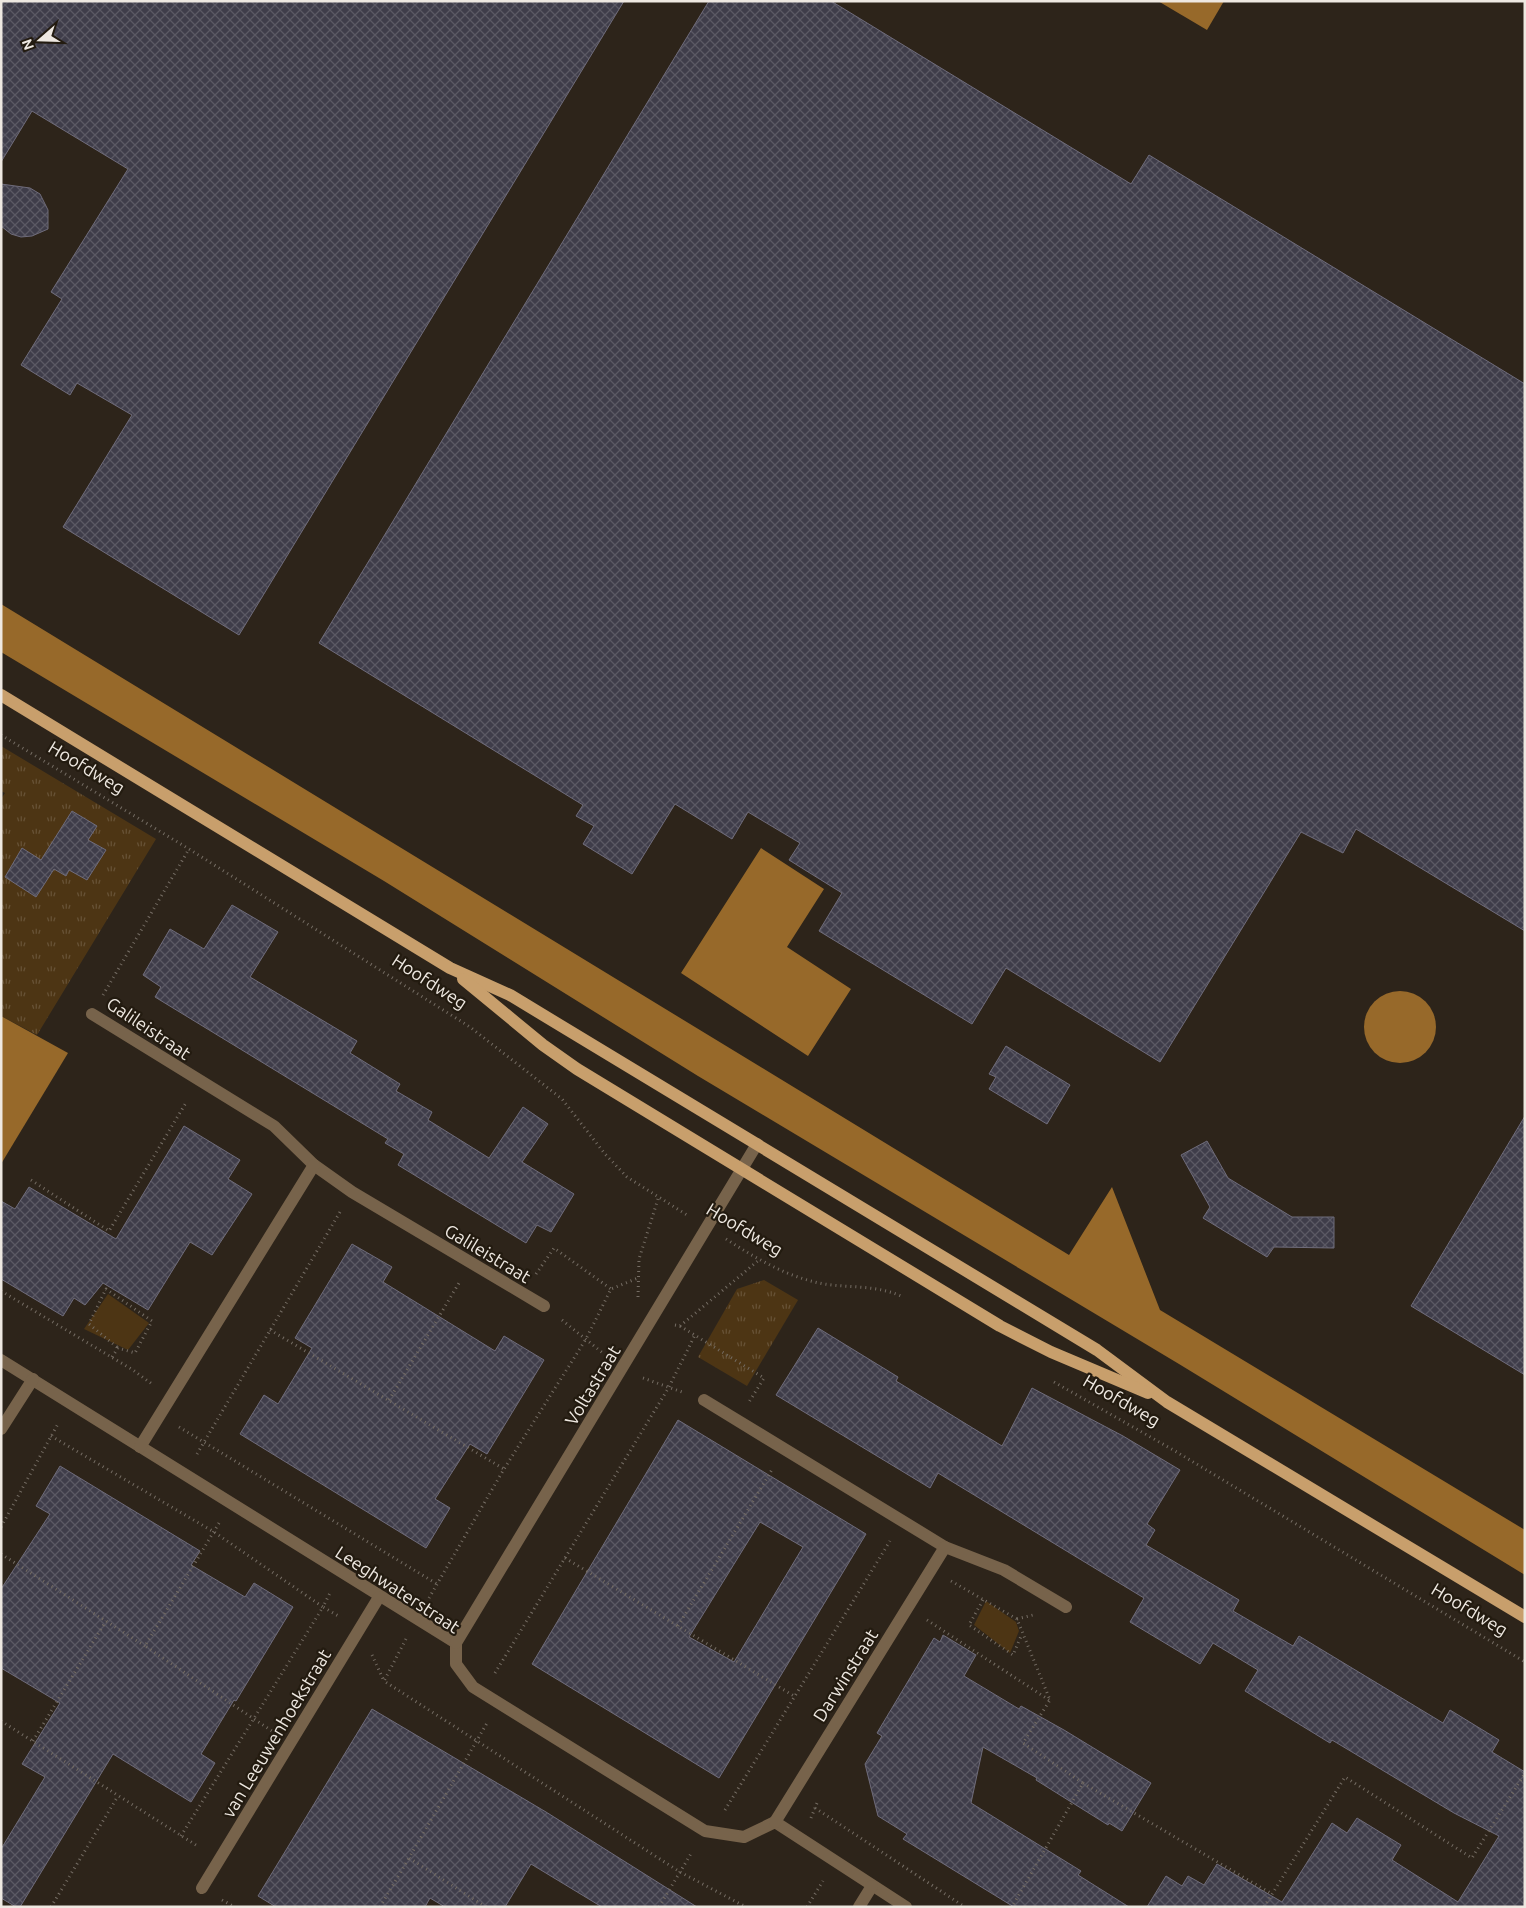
<svg xmlns="http://www.w3.org/2000/svg" width="1526" height="1908" viewBox="0 0 1526 1908" font-family="Ubuntu,sans-serif">
  <defs>
    <pattern id="grass-tufts" width="24" height="20" patternUnits="userSpaceOnUse" patternTransform="scale(1.25)"><rect width="24" height="20" fill="#4d3514"/><path d="M3 7l-1-3M5 7V3M7 7l1-3M15 17l-1-3M17 17v-4M19 17l1-3" fill="none" stroke="#675236"/></pattern>
    <pattern id="building-cross-hatch" width="8" height="8" patternUnits="userSpaceOnUse" patternTransform="scale(1.25)"><rect width="8" height="8" fill="#3f3d4a"/><path d="M0 0l8 8M0 8l8-8" fill="none" stroke="#5b5964"/></pattern>
  </defs>
  <rect width="100%" height="100%" fill="#2d241a"/>
  <g fill="url(#grass-tufts)">
    <path d="M 1,746 L 156,839 L 37,1035 L 1,1016 L 1,799 L 5,793 L 1,791 Z"/>
    <path d="M 764,1280 L 798,1300 L 747,1386 L 698,1357 L 737,1289 Z"/>
  </g>
  <g fill="#4d3514">
    <path d="M 108,1294 L 149,1323 L 128,1350 L 84,1329 Z"/>
    <path d="M 986,1601 L 1016,1622 L 1019,1631 L 1010,1653 L 974,1625 Z"/>
  </g>
  <g fill="#97692a">
    <path d="M 1158,1 L 1224,1 L 1207,30 Z"/>
    <path d="M 1,604 L 1069,1255 L 1112,1187 L 1160,1310 L 1525,1530 L 1525,1575 L 1179,1364 L 698,1076 L 384,881 L 1,652 Z"/>
    <path d="M 761,848 L 824,889 L 787,947 L 851,989 L 808,1056 L 681,973 Z"/>
    <circle cx="1400" cy="1027" r="36"/>
    <path d="M 1,1016 L 68,1053 L 1,1164 Z"/>
  </g>
  <g fill="url(#building-cross-hatch)" stroke="#6f6c7b" fill-rule="evenodd">
    <path d="M 1,1 L 624,1 L 239,635 L 63,527 L 132,415 L 77,383 L 70,395 L 21,365 L 62,299 L 51,292 L 128,169 L 32,111 L 1,162 Z"/>
    <path d="M 709,1 L 831,1 L 1131,184 L 1149,155 L 1525,384 L 1525,931 L 1356,829 L 1343,853 L 1301,832 L 1160,1062 L 1006,968 L 972,1024 L 819,931 L 842,893 L 789,860 L 800,843 L 748,812 L 732,839 L 675,804 L 632,874 L 583,844 L 594,826 L 576,816 L 583,805 L 319,643 Z"/>
    <path d="M 1,184 L 30,188 L 40,194 L 48,210 L 48,229 L 32,236 L 21,237 L 11,234 L 1,226 Z"/>
    <path d="M 72,811 L 97,826 L 88,840 L 106,850 L 87,880 L 69,870 L 66,876 L 54,869 L 36,897 L 5,877 L 22,848 L 41,860 Z"/>
    <path d="M 232,905 L 278,932 L 250,977 L 357,1041 L 350,1053 L 400,1084 L 396,1091 L 432,1112 L 428,1120 L 489,1158 L 523,1107 L 548,1124 L 522,1162 L 574,1194 L 551,1232 L 537,1225 L 526,1243 L 398,1165 L 404,1154 L 385,1143 L 388,1139 L 155,997 L 161,987 L 143,975 L 170,929 L 204,949 Z"/>
    <path d="M 1006,1046 L 1070,1085 L 1047,1124 L 989,1089 L 996,1077 L 989,1074 Z"/>
    <path d="M 1525,1116 L 1525,1375 L 1411,1306 Z"/>
    <path d="M 184,1126 L 240,1160 L 228,1179 L 252,1194 L 212,1255 L 190,1242 L 148,1310 L 103,1283 L 85,1305 L 74,1298 L 63,1316 L 1,1279 L 1,1201 L 15,1209 L 29,1187 L 116,1239 Z"/>
    <path d="M 1207,1141 L 1228,1178 L 1292,1217 L 1334,1217 L 1334,1248 L 1274,1247 L 1267,1257 L 1203,1218 L 1210,1207 L 1181,1155 Z"/>
    <path d="M 352,1244 L 392,1267 L 383,1282 L 495,1351 L 504,1336 L 544,1360 L 487,1454 L 470,1444 L 435,1499 L 450,1508 L 426,1548 L 240,1434 L 264,1395 L 278,1404 L 312,1348 L 295,1338 Z"/>
    <path d="M 818,1328 L 898,1377 L 896,1381 L 1002,1446 L 1032,1388 L 1123,1436 L 1180,1470 L 1147,1524 L 1155,1530 L 1146,1545 L 1239,1600 L 1233,1611 L 1293,1646 L 1299,1636 L 1443,1723 L 1450,1710 L 1499,1740 L 1492,1752 L 1525,1772 L 1525,1907 L 1147,1907 L 1166,1876 L 1182,1886 L 1188,1876 L 1204,1885 L 1217,1864 L 1282,1902 L 1332,1823 L 1347,1833 L 1357,1818 L 1401,1845 L 1392,1860 L 1458,1902 L 1499,1836 L 1454,1813 L 1332,1740 L 1330,1743 L 1245,1691 L 1258,1670 L 1213,1643 L 1200,1664 L 1130,1622 L 1144,1598 L 938,1473 L 930,1488 L 776,1395 Z"/>
    <path d="M 678,1420 L 866,1534 L 719,1778 L 532,1664 ZM 760,1522 L 803,1547 L 734,1662 L 689,1637 Z"/>
    <path d="M 60,1466 L 200,1551 L 191,1565 L 245,1597 L 254,1583 L 293,1607 L 236,1701 L 234,1700 L 201,1754 L 215,1763 L 191,1802 L 113,1754 L 20,1907 L 16,1907 L 1,1898 L 1,1849 L 45,1777 L 22,1764 L 60,1703 L 1,1668 L 1,1589 L 50,1514 L 36,1506 Z"/>
    <path d="M 943,1635 L 976,1655 L 964,1676 L 1019,1709 L 1021,1706 L 1064,1730 L 1151,1783 L 1122,1831 L 1109,1823 L 1108,1825 L 1036,1780 L 1037,1778 L 983,1747 L 971,1803 L 1081,1871 L 1078,1875 L 1129,1907 L 1014,1907 L 903,1839 L 907,1834 L 878,1816 L 865,1764 L 882,1736 L 877,1733 L 934,1638 L 940,1642 Z"/>
    <path d="M 372,1709 L 546,1812 L 697,1907 L 602,1907 L 531,1864 L 505,1907 L 445,1907 L 430,1898 L 425,1907 L 276,1907 L 258,1896 Z"/>
  </g>
  <g fill="none" stroke-linecap="round" stroke-linejoin="round">
    <g stroke="#756d64" stroke-width="3" stroke-dasharray="1 4" stroke-linecap="butt">
      <path d="M 1,735 L 189,849 L 470,1027 L 562,1099 L 605,1154 L 627,1177 L 687,1215"/>
      <path d="M 103,995 L 189,849"/>
      <path d="M 31,1180 L 109,1231 L 187,1101"/>
      <path d="M 726,1239 C 757,1259 787,1277 824,1284 C 850,1288 876,1285 901,1296"/>
      <path d="M 536,1274 L 554,1248 L 611,1289"/>
      <path d="M 1,1291 L 133,1370 L 152,1384"/>
      <path d="M 638,1297 L 639,1259 L 658,1199"/>
      <path d="M 562,1320 L 604,1354"/>
      <path d="M 675,1325 L 680,1326 L 759,1260"/>
      <path d="M 680,1326 L 764,1378 L 749,1402"/>
      <path d="M 270,1330 L 504,1469"/>
      <path d="M 112,1357 L 118,1348 L 135,1353 L 152,1321 L 106,1289 L 89,1324 L 118,1348"/>
      <path d="M 643,1378 L 682,1392"/>
      <path d="M 1054,1382 L 1175,1451 L 1525,1662"/>
      <path d="M 389,1400 L 459,1283"/>
      <path d="M 179,1427 L 437,1584"/>
      <path d="M 51,1436 L 214,1532 L 323,1607 L 330,1593"/>
      <path d="M 197,1454 L 340,1212"/>
      <path d="M 219,1523 L 145,1646 L 272,1731"/>
      <path d="M 1,1527 L 59,1422"/>
      <path d="M 1,1554 L 145,1646"/>
      <path d="M 565,1558 L 794,1696"/>
      <path d="M 951,1581 L 1017,1619 L 1050,1700 L 1023,1743 L 1083,1783 L 1012,1907"/>
      <path d="M 429,1598 L 504,1469 L 586,1339 L 611,1289 L 638,1278"/>
      <path d="M 983,1600 L 969,1625 L 1013,1655 L 1022,1634"/>
      <path d="M 1017,1619 L 1033,1615"/>
      <path d="M 927,1620 L 1049,1700"/>
      <path d="M 678,1626 L 773,1468"/>
      <path d="M 406,1639 L 384,1681 L 680,1872 L 746,1907"/>
      <path d="M 372,1655 L 384,1681"/>
      <path d="M 495,1673 L 669,1387 L 695,1335"/>
      <path d="M 1,1721 L 199,1847"/>
      <path d="M 33,1741 L 106,1621"/>
      <path d="M 1083,1783 L 1272,1894"/>
      <path d="M 815,1808 L 965,1907"/>
      <path d="M 725,1810 L 890,1541"/>
      <path d="M 811,1818 L 817,1803"/>
      <path d="M 181,1836 L 323,1607 L 340,1617"/>
      <path d="M 222,1900 L 235,1907"/>
      <path d="M 51,1907 L 118,1796"/>
      <path d="M 380,1907 L 409,1858"/>
      <path d="M 486,1907 L 409,1858 L 487,1723"/>
      <path d="M 659,1907 L 692,1852"/>
      <path d="M 807,1907 L 823,1881"/>
      <path d="M 1264,1907 L 1345,1777 L 1472,1858 L 1525,1773"/>
    </g>
    <g stroke="#77634b" stroke-width="12">
      <path d="M 92,1014 L 274,1126 L 314,1165 L 352,1192 L 544,1306"/>
      <path d="M 1,1360 L 456,1643 L 456,1664 L 473,1687 L 705,1831 L 744,1837 L 775,1822 L 906,1907"/>
      <path d="M 704,1400 L 945,1547 L 1004,1570 L 1066,1607"/>
      <path d="M 1,1429 L 33,1379"/>
      <path d="M 140,1447 L 314,1165"/>
      <path d="M 456,1643 L 757,1144"/>
      <path d="M 775,1822 L 945,1547"/>
      <path d="M 202,1888 L 379,1597"/>
      <path d="M 859,1907 L 872,1886"/>
    </g>
    <g stroke="#c89f6c" stroke-width="12">
      <path d="M 1,695 L 450,968 L 510,995 L 1097,1350 L 1167,1402 L 1525,1617"/>
      <path d="M 463,979 L 543,1045 L 577,1069 L 1000,1326 L 1051,1352 L 1148,1393"/>
    </g>
  </g>
  <g text-anchor="middle" dominant-baseline="central" stroke-width="4.5" stroke-linejoin="round" paint-order="stroke">
    <g font-size="18" fill="#eee8e1" stroke="#231b10">
      <text transform="translate(87 767) rotate(31)">Hoofdweg</text>
      <text transform="translate(430 981) rotate(33)">Hoofdweg</text>
      <text transform="translate(149 1028) rotate(34)">Galileistraat</text>
      <text transform="translate(745 1229) rotate(31)">Hoofdweg</text>
      <text transform="translate(488 1253) rotate(31)">Galileistraat</text>
      <text transform="translate(592 1385) rotate(-59)">Voltastraat</text>
      <text transform="translate(1122 1400) rotate(30)">Hoofdweg</text>
      <text transform="translate(398 1589) rotate(33)">Leeghwaterstraat</text>
      <text transform="translate(1470 1609) rotate(31)">Hoofdweg</text>
      <text transform="translate(845 1675) rotate(-58)">Darwinstraat</text>
      <text transform="translate(276 1733) rotate(-59)">van Leeuwenhoekstraat</text>
    </g>
  </g>
  <rect width="1526" height="1908" fill="none" stroke="#eee8e1" stroke-width="5"/>
  <g transform="translate(40 40) rotate(250)" stroke="#231b10" stroke-width="4" paint-order="stroke">
  <path d="M0-4L9 19L0 12L-9 19Z" fill="#eee8e1"/>
  <text y="-8" font-size="14" font-weight="bold" text-anchor="middle" fill="#eee8e1">N</text>
  </g>
</svg>
